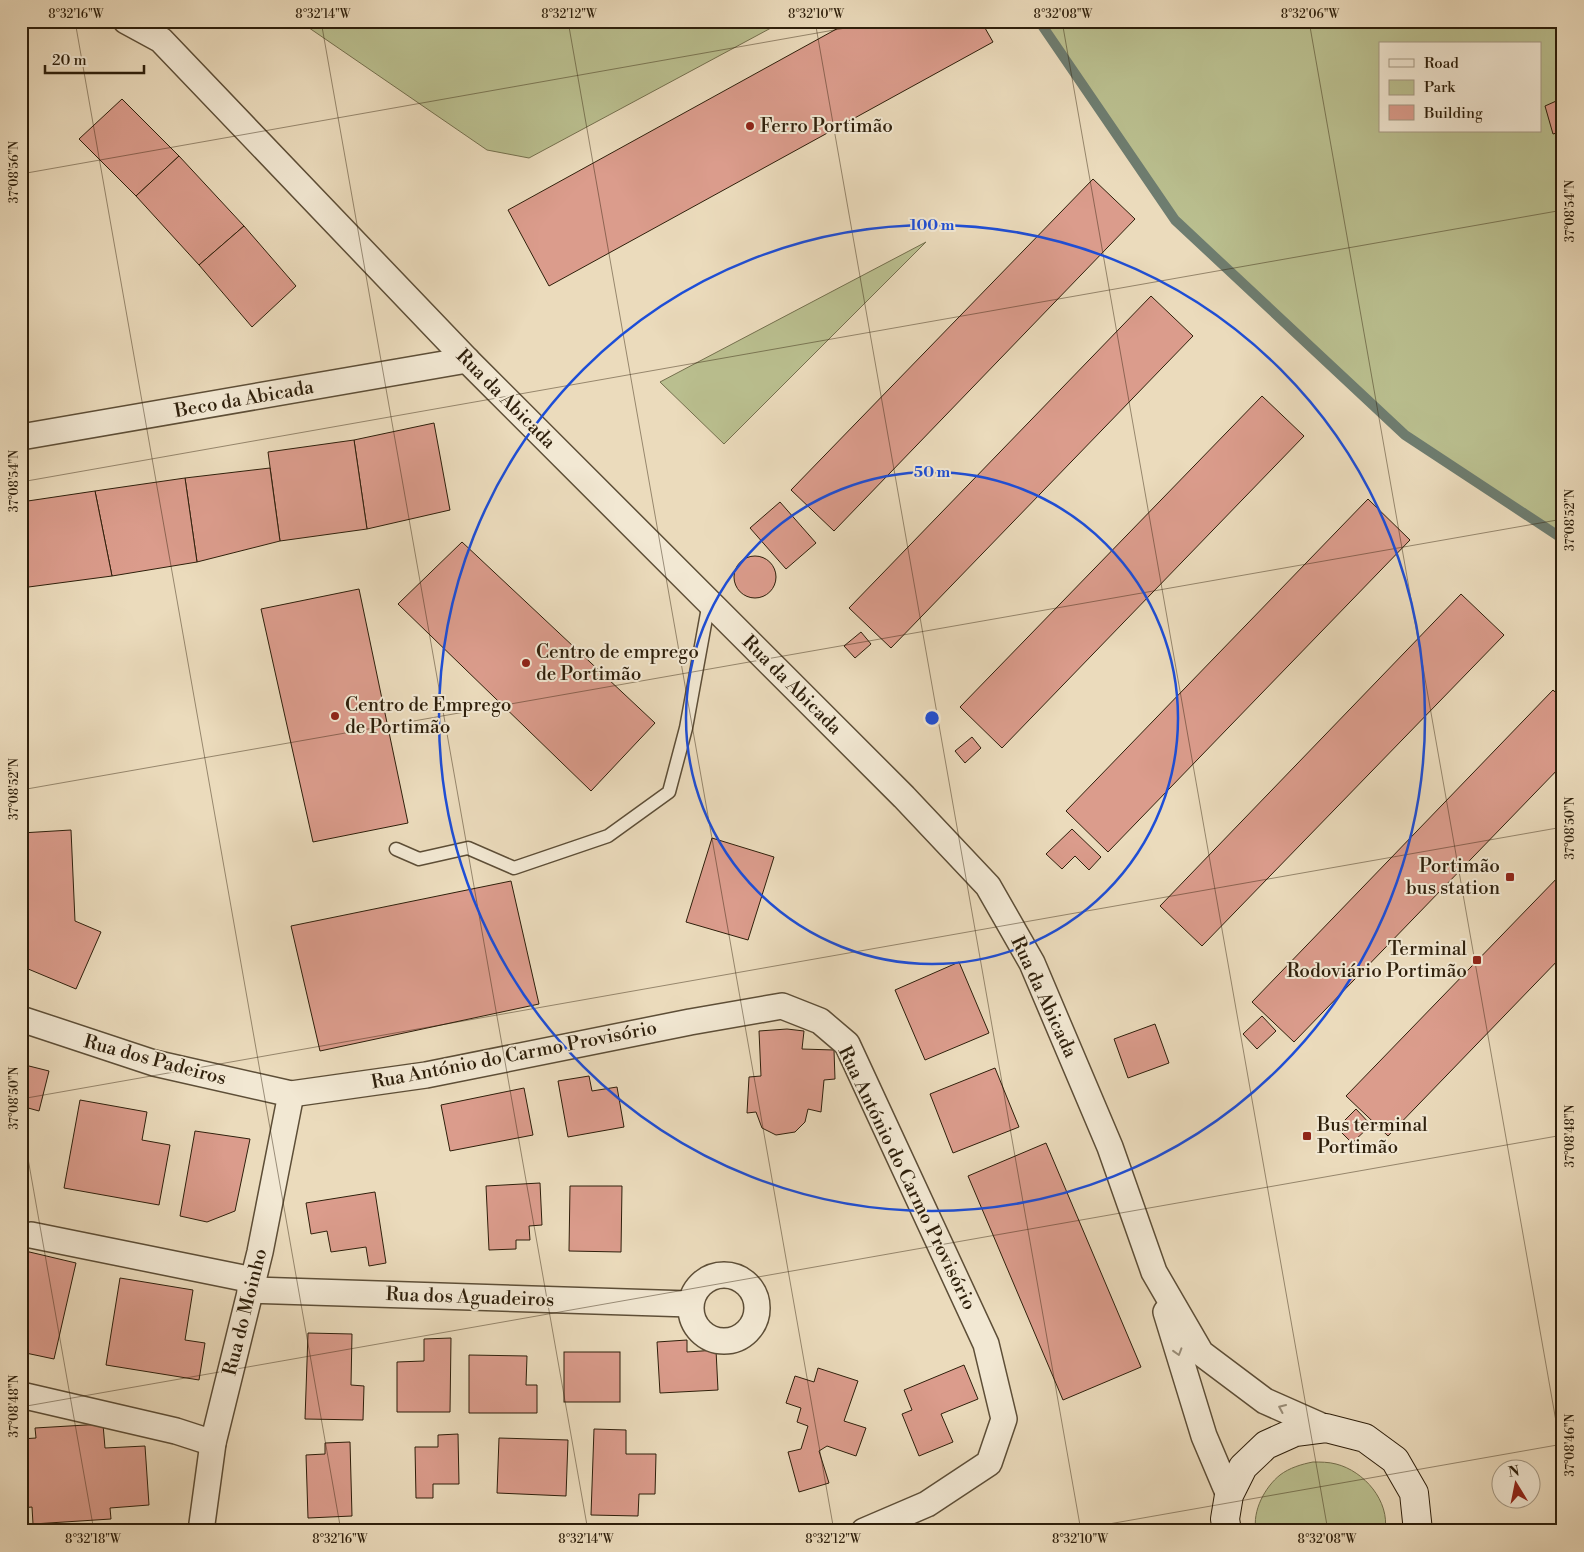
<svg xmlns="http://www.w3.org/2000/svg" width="1584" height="1552" viewBox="0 0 1584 1552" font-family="'Libre Bodoni',serif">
  <rect width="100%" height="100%" fill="#ebdbbc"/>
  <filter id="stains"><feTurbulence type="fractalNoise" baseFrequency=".004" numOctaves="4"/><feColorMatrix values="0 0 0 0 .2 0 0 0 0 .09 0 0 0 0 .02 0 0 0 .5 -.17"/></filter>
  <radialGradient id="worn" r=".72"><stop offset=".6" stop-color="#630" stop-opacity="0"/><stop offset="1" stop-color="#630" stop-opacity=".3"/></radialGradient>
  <g fill="#babf8f" stroke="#746f4d" fill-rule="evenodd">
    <path d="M 299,21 L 784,21 L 529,158 L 487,150 Z"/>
    <path d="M 1039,21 L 1563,21 L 1563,539 L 1405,435 L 1175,220 ZM 1380,44 L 1540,44 L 1540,131 L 1380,131 Z"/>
    <path d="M 926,242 L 724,444 L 660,382 Z"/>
    <path d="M 1313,1462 C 1320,1462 1329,1462 1336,1464 C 1364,1471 1390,1501 1385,1531 L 1256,1531 C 1252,1511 1265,1487 1280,1475 C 1289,1468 1302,1464 1313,1462 Z"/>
  </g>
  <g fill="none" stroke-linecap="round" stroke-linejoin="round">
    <path stroke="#6e7d70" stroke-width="10" d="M 1039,21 L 1175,220 L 1405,435 L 1563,539"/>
  </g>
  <g fill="#db9c8c" stroke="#2e1f0b">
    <path d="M 851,21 L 981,21 L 993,42 L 549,286 L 508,210 Z"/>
    <path d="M 1563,98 L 1563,131 L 1553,134 L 1545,106 Z"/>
    <path d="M 122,99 L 179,156 L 136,196 L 79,139 Z"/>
    <path d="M 179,156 L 244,226 L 199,265 L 136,196 Z"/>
    <path d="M 1093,179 L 1135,219 L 834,531 L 791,490 Z"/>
    <path d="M 244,226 L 296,286 L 252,327 L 199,265 Z"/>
    <path d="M 1151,296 L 1193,336 L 891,648 L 849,608 Z"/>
    <path d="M 1262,396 L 1304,436 L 1002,748 L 960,707 Z"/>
    <path d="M 434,423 L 450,510 L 367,529 L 354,440 Z"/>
    <path d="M 354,440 L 367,529 L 280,541 L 268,452 Z"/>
    <path d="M 270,468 L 280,541 L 197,562 L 185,478 Z"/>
    <path d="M 185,478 L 197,562 L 112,576 L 95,491 Z"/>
    <path d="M 95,491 L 112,576 L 21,588 L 21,502 Z"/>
    <path d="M 1368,499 L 1410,540 L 1108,852 L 1066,811 Z"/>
    <path d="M 780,502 L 816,543 L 786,569 L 750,528 Z"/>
    <path d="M 462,542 L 655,723 L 591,791 L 398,604 Z"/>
    <circle cx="755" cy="577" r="21"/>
    <path d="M 359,589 L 408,823 L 313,842 L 261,609 Z"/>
    <path d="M 1461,594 L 1504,635 L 1202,946 L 1160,906 Z"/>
    <path d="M 861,632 L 871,644 L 855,658 L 844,646 Z"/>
    <path d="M 1553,690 L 1563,699 L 1563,764 L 1294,1042 L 1252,1002 Z"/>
    <path d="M 972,737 L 981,748 L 965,763 L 955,751 Z"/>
    <path d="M 1072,829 L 1101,857 L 1089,870 L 1075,856 L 1062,869 L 1046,854 Z"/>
    <path d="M 71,830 L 75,921 L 101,932 L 76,989 L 21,966 L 21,833 Z"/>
    <path d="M 712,838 L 774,857 L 748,940 L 686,922 Z"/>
    <path d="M 1563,872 L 1563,955 L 1388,1136 L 1346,1096 Z"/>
    <path d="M 511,881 L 539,1004 L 320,1051 L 291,926 Z"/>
    <path d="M 959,962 L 989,1033 L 925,1060 L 895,990 Z"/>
    <path d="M 1262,1016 L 1276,1031 L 1257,1049 L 1243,1034 Z"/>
    <path d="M 1155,1024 L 1169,1063 L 1128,1078 L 1114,1039 Z"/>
    <path d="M 787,1029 L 804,1031 L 802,1049 L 834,1050 L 835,1079 L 824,1080 L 821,1112 L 808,1109 L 805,1122 L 795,1132 L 776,1135 L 762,1128 L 756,1112 L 747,1113 L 749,1077 L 761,1076 L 759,1031 Z"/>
    <path d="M 21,1064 L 49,1071 L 39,1111 L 21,1106 Z"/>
    <path d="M 995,1068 L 1019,1127 L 953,1153 L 930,1094 Z"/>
    <path d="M 589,1076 L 592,1091 L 617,1087 L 624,1127 L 568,1137 L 558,1081 Z"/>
    <path d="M 524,1088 L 533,1135 L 450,1151 L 441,1105 Z"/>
    <path d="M 80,1100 L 147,1112 L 142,1140 L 170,1145 L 159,1205 L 64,1188 Z"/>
    <path d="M 1356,1109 L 1371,1125 L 1352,1143 L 1337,1128 Z"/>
    <path d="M 195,1131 L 250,1139 L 235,1211 L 207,1222 L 180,1216 Z"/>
    <path d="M 1046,1143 L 1141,1367 L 1063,1400 L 968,1176 Z"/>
    <path d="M 540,1183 L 542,1225 L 529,1226 L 530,1240 L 516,1240 L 516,1249 L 489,1250 L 486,1186 Z"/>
    <path d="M 570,1186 L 622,1186 L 621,1252 L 569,1251 Z"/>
    <path d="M 375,1192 L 386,1263 L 369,1266 L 366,1247 L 331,1252 L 327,1231 L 311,1234 L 306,1203 Z"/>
    <path d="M 21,1250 L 76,1263 L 54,1359 L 21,1352 Z"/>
    <path d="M 120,1278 L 193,1290 L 185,1340 L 205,1343 L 199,1380 L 106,1365 Z"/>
    <path d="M 308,1333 L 352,1334 L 351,1385 L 364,1386 L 363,1420 L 305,1419 Z"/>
    <path d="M 451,1338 L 450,1412 L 397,1412 L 397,1362 L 424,1361 L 424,1339 Z"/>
    <path d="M 687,1340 L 687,1352 L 716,1350 L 718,1390 L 660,1393 L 657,1342 Z"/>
    <rect x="564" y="1352" width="56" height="50"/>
    <path d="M 469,1355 L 527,1356 L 526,1385 L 537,1385 L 537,1413 L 469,1413 Z"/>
    <path d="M 964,1365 L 978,1399 L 941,1414 L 953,1442 L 919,1456 L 902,1414 L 912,1410 L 904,1390 Z"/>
    <path d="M 818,1368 L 858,1381 L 844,1421 L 866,1428 L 856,1456 L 827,1446 L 819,1451 L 829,1483 L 799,1492 L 788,1452 L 801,1449 L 808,1426 L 797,1422 L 801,1408 L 786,1403 L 795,1376 L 814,1382 Z"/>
    <path d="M 103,1424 L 105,1448 L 145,1446 L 149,1505 L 110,1508 L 111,1519 L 33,1524 L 32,1507 L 21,1508 L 21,1439 L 36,1438 L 35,1428 Z"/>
    <path d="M 594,1429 L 626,1430 L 626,1454 L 656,1454 L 655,1494 L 639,1494 L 638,1516 L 591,1515 Z"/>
    <path d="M 458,1434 L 459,1484 L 433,1484 L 433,1498 L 416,1498 L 415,1447 L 438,1447 L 438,1435 Z"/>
    <path d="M 499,1438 L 568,1440 L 566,1496 L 497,1493 Z"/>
    <path d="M 350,1442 L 352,1516 L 308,1518 L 306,1455 L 325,1454 L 325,1443 Z"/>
  </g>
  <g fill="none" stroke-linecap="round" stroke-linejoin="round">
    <g stroke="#5d4e37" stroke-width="15">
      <path id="lane" d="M 396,849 L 419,859 L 468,848 L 514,868 L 608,836 L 669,792 L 686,728 L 709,602"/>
    </g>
    <g stroke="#5d4e37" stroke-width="28">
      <g id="street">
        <path d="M 126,21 L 161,40 L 467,360 L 904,797 L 988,886 L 1032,963 L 1110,1147 L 1154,1272 L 1201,1353 L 1265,1401 L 1326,1428"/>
        <path d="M 21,437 L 467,360"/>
        <path d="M 21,1019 L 154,1063 L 291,1094 L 426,1075 L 690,1022 L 782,1006 L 820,1021 L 847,1044 L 986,1344 L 1004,1419 L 989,1463 L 927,1504 L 864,1531"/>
        <path d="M 31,1235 L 253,1280"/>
        <circle cx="724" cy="1308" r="33"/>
        <path d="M 250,1290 L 690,1304"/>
        <path d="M 1166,1312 L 1204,1436 L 1229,1495"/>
        <path d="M 21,1395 L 176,1431 L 213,1443"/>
        <path d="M 201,1531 L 213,1443 L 260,1252 L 291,1094"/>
      </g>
    </g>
    <g stroke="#2e1f0b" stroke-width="30">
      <path id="secondary" d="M 1227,1531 L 1225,1519 L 1229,1495 L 1243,1467 L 1266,1445 L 1295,1432 L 1326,1428 L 1365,1438 L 1395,1460 L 1414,1493 L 1418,1531"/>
    </g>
    <use href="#lane" stroke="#f2e8d3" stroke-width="12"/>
    <use href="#street" stroke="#f2e8d3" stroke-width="25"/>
    <use href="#secondary" stroke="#f2e8d3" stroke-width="28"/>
  </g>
  <defs><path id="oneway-chevron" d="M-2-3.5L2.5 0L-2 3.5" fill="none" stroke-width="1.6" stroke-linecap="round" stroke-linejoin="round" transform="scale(1.25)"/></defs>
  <g stroke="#9a8e79">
    <use href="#oneway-chevron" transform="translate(1178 1352) rotate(73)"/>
    <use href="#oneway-chevron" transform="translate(1282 1408) rotate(-156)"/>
  </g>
  <path fill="none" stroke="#2e1f0b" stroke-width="1" stroke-opacity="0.45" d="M 75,21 L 341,1531M 321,21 L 588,1531M 568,21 L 834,1531M 815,21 L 1081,1531M 1062,21 L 1328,1531M 1309,21 L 1563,1461M 1556,21 L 1563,61M 21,174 L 885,21M 21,482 L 1563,210M 21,790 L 1563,519M 21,1099 L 1563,827M 21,1119 L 94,1531M 21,1407 L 1563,1135M 1069,1531 L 1563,1444"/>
  <g fill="none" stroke="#1d4ed8" stroke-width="2.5">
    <circle cx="932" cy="718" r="246"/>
    <circle cx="932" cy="718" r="493"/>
  </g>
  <g fill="#8f2418" stroke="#f2e8d3" stroke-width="2">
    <circle cx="750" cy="126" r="5"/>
    <circle cx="526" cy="663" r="5"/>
    <circle cx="335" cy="716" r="5"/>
    <rect x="1505" y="872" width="10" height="10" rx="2.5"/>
    <rect x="1472" y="955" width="10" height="10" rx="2.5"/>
    <rect x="1302" y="1131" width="10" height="10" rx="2.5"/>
  </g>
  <g text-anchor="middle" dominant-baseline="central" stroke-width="4" stroke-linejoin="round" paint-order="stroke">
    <g font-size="19" fill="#2e1f0b" stroke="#f2e8d3" text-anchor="start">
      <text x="760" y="126">Ferro Portimão</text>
      <text x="536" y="652">Centro de emprego<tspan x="536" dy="22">de Portimão</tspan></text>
      <text x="345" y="705">Centro de Emprego<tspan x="345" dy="22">de Portimão</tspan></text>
      <text x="1500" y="866" text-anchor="end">Portimão<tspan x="1500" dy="22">bus station</tspan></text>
      <text x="1467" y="949" text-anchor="end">Terminal<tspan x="1467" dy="22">Rodoviário Portimão</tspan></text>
      <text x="1317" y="1125">Bus terminal<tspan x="1317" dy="22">Portimão</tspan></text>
    </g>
    <g font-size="19" fill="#2e1f0b" stroke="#f2e8d3">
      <text transform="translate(244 399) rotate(-10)">Beco da Abicada</text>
      <text transform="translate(506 399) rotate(45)">Rua da Abicada</text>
      <text transform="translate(792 685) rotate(45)">Rua da Abicada</text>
      <text transform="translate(1044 997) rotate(65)">Rua da Abicada</text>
      <text transform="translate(514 1055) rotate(-11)">Rua António do Carmo Provisório</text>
      <text transform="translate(155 1060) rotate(15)">Rua dos Padeiros</text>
      <text transform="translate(907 1178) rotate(64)">Rua António do Carmo Provisório</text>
      <text transform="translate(470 1297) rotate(2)">Rua dos Aguadeiros</text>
      <text transform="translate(245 1312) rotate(-76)">Rua do Moinho</text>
    </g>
  </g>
  <circle cx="932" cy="718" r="8" fill="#1d4ed8" stroke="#f2e8d3" stroke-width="2.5"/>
  <g font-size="15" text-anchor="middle" font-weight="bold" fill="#1d4ed8" stroke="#f2e8d3" stroke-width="4" stroke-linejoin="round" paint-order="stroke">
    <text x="932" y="230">100 m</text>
    <text x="932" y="477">50 m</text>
  </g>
  <rect width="1584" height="1552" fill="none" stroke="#ebdbbc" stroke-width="55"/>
  <rect x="1379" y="42" width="162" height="90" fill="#f2e8d3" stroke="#a49883"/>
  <rect x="1389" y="59" width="25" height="8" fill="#f2e8d3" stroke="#a49883"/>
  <text x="1424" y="68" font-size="15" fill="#2e1f0b">Road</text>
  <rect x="1389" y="80" width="25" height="15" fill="#babf8f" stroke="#a49883"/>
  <text x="1424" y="92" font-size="15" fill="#2e1f0b">Park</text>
  <rect x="1389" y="105" width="25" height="15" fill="#db9c8c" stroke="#a49883"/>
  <text x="1424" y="118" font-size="15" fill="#2e1f0b">Building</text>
  <g transform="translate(1516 1484) rotate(350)"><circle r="24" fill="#f2e8d3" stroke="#a49883"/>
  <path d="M0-4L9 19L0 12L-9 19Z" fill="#8f2418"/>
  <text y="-8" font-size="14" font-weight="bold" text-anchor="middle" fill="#2e1f0b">N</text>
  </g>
  <path d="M45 65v8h99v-8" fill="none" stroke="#2e1f0b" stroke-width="2.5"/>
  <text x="52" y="65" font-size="15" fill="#2e1f0b" stroke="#f2e8d3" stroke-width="4" paint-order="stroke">20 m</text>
  <rect x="28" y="28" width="1528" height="1496" fill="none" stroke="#2e1f0b" stroke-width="2"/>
  <g font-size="12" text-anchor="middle" fill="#2e1f0b">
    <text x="76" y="18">8°32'16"W</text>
    <text x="323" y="18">8°32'14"W</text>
    <text x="569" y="18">8°32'12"W</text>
    <text x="816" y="18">8°32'10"W</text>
    <text x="1063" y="18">8°32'08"W</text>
    <text x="1310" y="18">8°32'06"W</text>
    <text transform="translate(14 172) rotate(-90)" y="4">37°08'56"N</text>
    <text transform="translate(1570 211) rotate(-90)" y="4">37°08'54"N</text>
    <text transform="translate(14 481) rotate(-90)" y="4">37°08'54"N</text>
    <text transform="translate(1570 520) rotate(-90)" y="4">37°08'52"N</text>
    <text transform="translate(14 789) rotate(-90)" y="4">37°08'52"N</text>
    <text transform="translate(1570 828) rotate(-90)" y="4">37°08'50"N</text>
    <text transform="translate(14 1098) rotate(-90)" y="4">37°08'50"N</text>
    <text transform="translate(1570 1136) rotate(-90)" y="4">37°08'48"N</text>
    <text transform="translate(14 1406) rotate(-90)" y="4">37°08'48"N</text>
    <text transform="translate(1570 1445) rotate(-90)" y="4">37°08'46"N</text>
    <text x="93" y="1543">8°32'18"W</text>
    <text x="340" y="1543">8°32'16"W</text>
    <text x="586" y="1543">8°32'14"W</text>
    <text x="833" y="1543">8°32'12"W</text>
    <text x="1080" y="1543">8°32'10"W</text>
    <text x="1327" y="1543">8°32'08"W</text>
  </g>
  <rect width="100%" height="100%" filter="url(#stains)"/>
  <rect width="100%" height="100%" fill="url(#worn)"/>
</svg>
